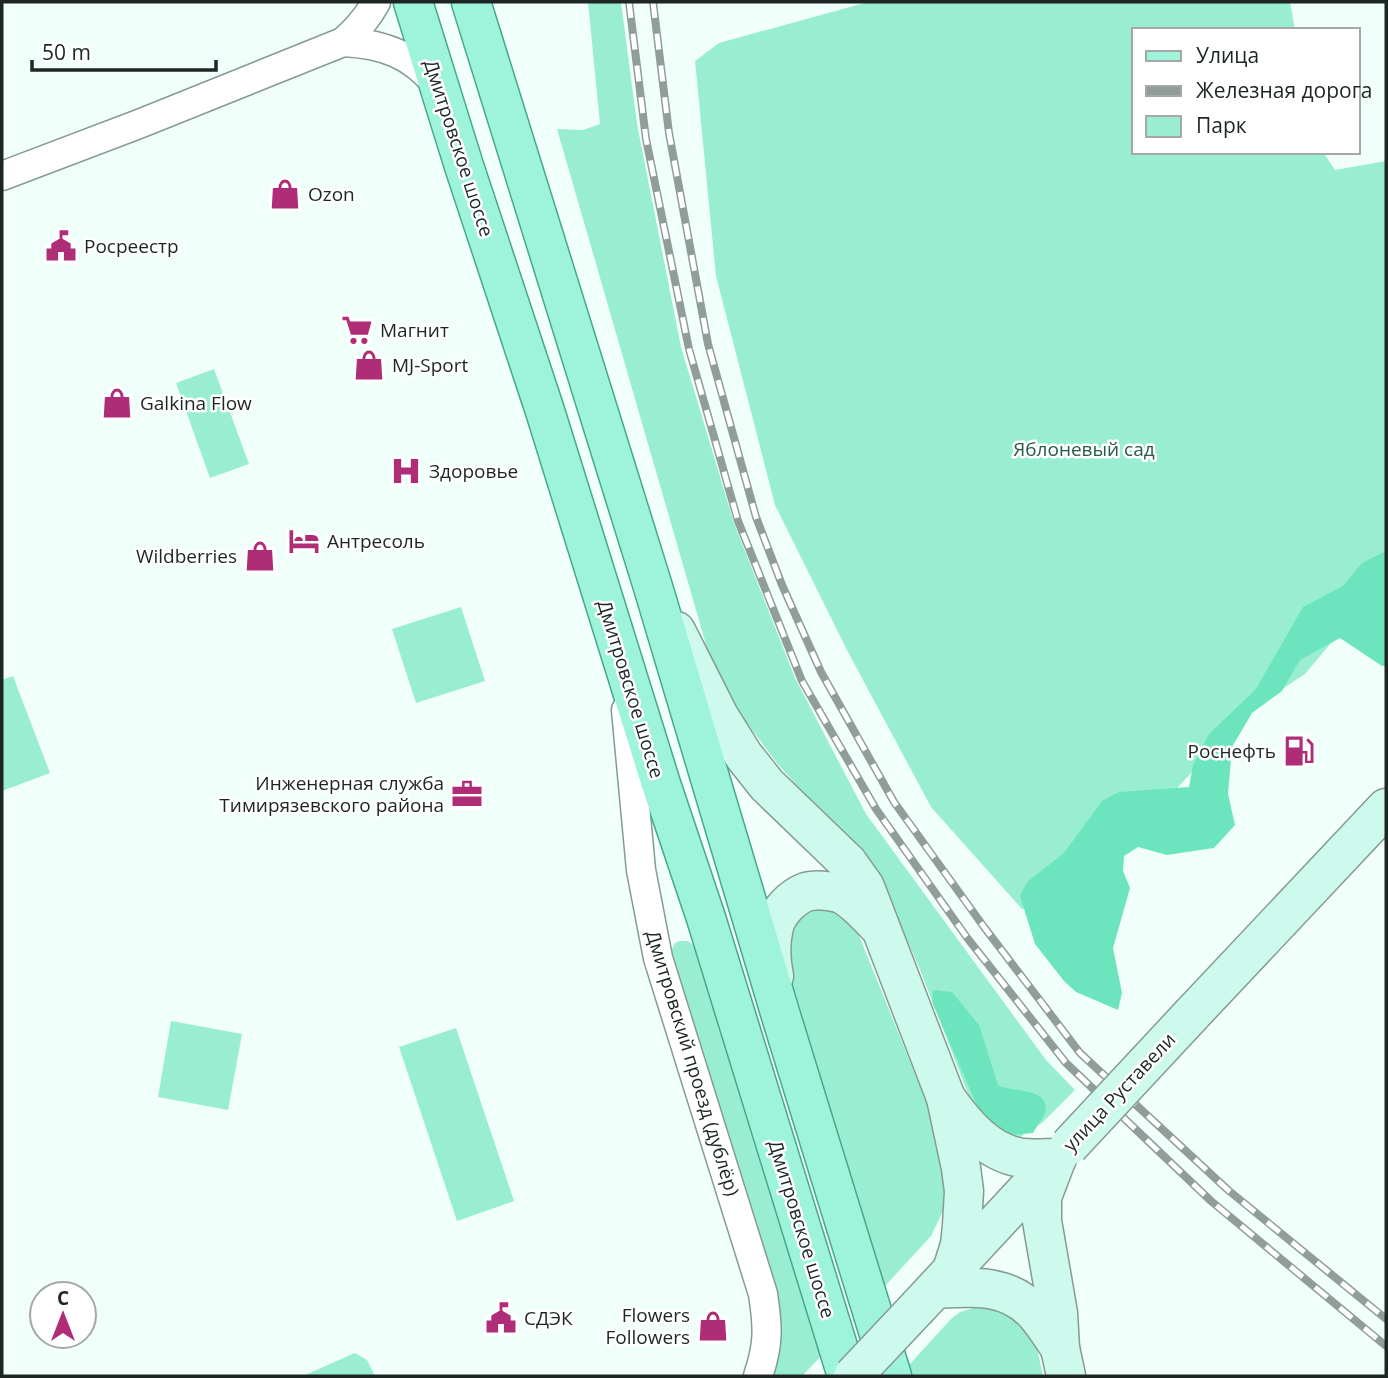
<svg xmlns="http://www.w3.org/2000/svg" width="1388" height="1378" viewBox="0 0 1388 1378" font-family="'Open Sans',sans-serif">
  <rect width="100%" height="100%" fill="#f0fff9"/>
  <g fill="#99eed1">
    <path d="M 588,2 L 621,2 L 637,124 L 681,347 L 734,523 L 795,678 L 866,814 L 1046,1060 L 1075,1090 L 1042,1123 L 1020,1137 L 999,1135 L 977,1117 L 919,967 L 886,893 L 847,842 L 776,762 L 730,700 L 707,648 L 557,129 L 583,130 L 600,124 Z"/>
    <path d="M 868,2 L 1290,2 L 1295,30 L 1134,30 L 1134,152 L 1323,152 L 1335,170 L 1386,161 L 1386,667 L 1341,631 L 1305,674 L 1250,710 L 1064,909 L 1022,909 L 931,807 L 848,652 L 775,505 L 716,276 L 695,61 L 719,43 Z"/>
    <path d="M 214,369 L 249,464 L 210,478 L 176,383 Z"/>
    <path d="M 461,607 L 485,681 L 416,703 L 392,629 Z"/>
    <path d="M 13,676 L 50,773 L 2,791 L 2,680 Z"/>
    <path d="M 814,902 L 852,918 L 933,1119 L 946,1172 L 945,1207 L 931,1236 L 884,1287 L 782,950 L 781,939 Z"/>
    <path d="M 680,941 L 688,941 L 695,947 L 822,1355 L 802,1376 L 771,1376 L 670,953 L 675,943 Z"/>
    <path d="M 171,1021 L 242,1034 L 228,1110 L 158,1097 Z"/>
    <path d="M 456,1028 L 514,1201 L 457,1221 L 399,1047 Z"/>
    <path d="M 984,1305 L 1011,1307 L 1035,1339 L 1043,1376 L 911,1376 L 908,1366 L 951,1319 L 960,1312 Z"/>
    <path d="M 355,1353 L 367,1360 L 375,1376 L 303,1376 Z"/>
  </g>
  <g fill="#6ce5bf">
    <path d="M 1386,551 L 1386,666 L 1382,666 L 1340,638 L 1300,660 L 1282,691 L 1252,713 L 1232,747 L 1228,794 L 1235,825 L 1214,848 L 1167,855 L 1138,847 L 1124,856 L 1123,871 L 1130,888 L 1113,948 L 1122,993 L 1118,1010 L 1076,992 L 1064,981 L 1035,944 L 1020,896 L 1027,882 L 1064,853 L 1102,801 L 1119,792 L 1189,787 L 1193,765 L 1209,734 L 1256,689 L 1303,607 L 1343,586 L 1362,563 Z"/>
    <path d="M 933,990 L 952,992 L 979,1025 L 998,1085 C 1010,1093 1052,1086 1045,1113 C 1043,1119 1036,1127 1033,1133 L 1009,1135 L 985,1124 L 932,1002 Z"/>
  </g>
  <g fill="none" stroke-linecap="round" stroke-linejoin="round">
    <g stroke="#859b93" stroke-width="31">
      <g id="street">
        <path d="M 343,42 C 384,44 411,54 438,86"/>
        <path d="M 2,176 L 139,124 L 343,42 C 357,30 367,19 376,2"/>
        <path d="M 626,710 L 641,870 L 658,958 L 763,1294 C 768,1327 769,1344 758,1376"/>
      </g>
    </g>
    <g stroke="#859b93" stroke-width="41">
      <g id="secondary">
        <path d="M 676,631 L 719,716 L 744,756 L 767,785 L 848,863 L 865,887 L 946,1098 L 961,1168 L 964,1191 L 962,1225 L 960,1245 L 952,1270"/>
        <path d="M 774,976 C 771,961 770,943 774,927 C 777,913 792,897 806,892 C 814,889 831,891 839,893 C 854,899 866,914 877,925"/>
        <path d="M 1192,1014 L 1386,808"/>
        <path d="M 946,1098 C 965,1125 989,1154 1023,1158 C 1034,1159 1046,1158 1057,1158"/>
        <path d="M 1057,1158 L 1042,1197 L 1042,1221 L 1058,1313 L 1060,1348 L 1066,1376"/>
        <path d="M 936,1289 C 972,1287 1006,1283 1034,1312 C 1044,1323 1052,1336 1060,1348"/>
        <path d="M 918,1307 L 1050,1165"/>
      </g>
    </g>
    <g stroke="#47a78b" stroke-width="41">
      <g id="primary">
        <path d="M 413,2 L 464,166 L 545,411 L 661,784 L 706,918 L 847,1376"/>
        <path d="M 471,2 L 653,587 L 781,1016 L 892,1376"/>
      </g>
    </g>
    <use href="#street" stroke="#fff" stroke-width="28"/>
    <use href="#secondary" stroke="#cef9ed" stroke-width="38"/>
    <use href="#primary" stroke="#9ef4db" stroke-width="38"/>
    <g stroke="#909d98" stroke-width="8">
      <g id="rail">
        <path d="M 629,2 L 646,139 L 689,349 L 738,521 L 802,681 L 876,809 L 968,939 L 1066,1063 L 1211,1201 L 1386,1346"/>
        <path d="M 653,2 L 669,133 L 708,344 L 756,517 L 782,585 L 821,672 L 894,802 L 984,927 L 1080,1053 L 1228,1190 L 1386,1319"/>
      </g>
    </g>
    <use href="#rail" stroke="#fff" stroke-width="5" stroke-dasharray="16" stroke-linecap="butt"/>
    <g stroke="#859b93" stroke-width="41" stroke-linecap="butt">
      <g id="secondary-bridge">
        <path d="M 1069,1146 L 1192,1014"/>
        <path d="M 853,1376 L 918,1307"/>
      </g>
    </g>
    <use href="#secondary-bridge" stroke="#cef9ed" stroke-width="38"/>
  </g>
  <defs>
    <g id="shop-bare" transform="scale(2.415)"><path d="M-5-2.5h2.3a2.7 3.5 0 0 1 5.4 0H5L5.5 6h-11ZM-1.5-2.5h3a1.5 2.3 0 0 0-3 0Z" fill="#af2d77" stroke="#fff" stroke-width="2.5" paint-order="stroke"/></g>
    <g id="civic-bare" transform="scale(2.415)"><path d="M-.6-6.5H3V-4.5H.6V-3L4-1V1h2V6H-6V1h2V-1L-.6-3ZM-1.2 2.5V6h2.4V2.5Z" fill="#af2d77" stroke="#fff" stroke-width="2.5" paint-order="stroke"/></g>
    <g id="supermarket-bare" transform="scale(2.415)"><path d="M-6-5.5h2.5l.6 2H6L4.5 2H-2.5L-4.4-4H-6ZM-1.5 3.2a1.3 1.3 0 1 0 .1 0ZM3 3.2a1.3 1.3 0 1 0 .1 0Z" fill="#af2d77" stroke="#fff" stroke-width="2.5" paint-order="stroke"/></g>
    <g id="hospital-bare" transform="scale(2.415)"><path d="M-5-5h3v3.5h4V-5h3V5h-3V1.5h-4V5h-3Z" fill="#af2d77" stroke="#fff" stroke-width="2.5" paint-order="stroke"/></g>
    <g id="hotel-bare" transform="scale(2.415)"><path d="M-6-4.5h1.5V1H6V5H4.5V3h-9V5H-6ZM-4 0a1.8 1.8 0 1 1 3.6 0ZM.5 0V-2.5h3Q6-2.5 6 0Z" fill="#af2d77" stroke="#fff" stroke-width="2.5" paint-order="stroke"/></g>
    <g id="fuel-bare" transform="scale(2.415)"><path d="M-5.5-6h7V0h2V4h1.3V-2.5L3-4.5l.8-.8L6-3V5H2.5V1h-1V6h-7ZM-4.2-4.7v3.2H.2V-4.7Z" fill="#af2d77" stroke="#fff" stroke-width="2.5" paint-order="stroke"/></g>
    <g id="office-bare" transform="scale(2.415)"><path d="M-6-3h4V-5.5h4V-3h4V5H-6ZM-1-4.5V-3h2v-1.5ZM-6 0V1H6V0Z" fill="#af2d77" stroke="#fff" stroke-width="2.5" paint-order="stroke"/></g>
  </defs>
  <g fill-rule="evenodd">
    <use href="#shop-bare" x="285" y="194"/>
    <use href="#civic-bare" x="61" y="246"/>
    <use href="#supermarket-bare" x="357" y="330"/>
    <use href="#shop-bare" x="369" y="365"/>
    <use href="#shop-bare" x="117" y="403"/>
    <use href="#hospital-bare" x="406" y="471"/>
    <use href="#hotel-bare" x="304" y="541"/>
    <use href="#shop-bare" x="260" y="556"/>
    <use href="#fuel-bare" x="1299" y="751"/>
    <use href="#office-bare" x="467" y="794"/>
    <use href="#civic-bare" x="501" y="1318"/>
    <use href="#shop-bare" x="713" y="1326"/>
  </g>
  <g text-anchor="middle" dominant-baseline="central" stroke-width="5" stroke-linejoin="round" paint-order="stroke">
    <g font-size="19" fill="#1d2623" stroke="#fff">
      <text transform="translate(459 148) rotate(72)">Дмитровское шоссе</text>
      <text transform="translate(631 689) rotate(73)">Дмитровское шоссе</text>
      <text transform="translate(693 1063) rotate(73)">Дмитровский проезд (дублёр)</text>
      <text transform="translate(1119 1092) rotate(-47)">улица Руставели</text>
      <text transform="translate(802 1229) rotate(73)">Дмитровское шоссе</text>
    </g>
    <g font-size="19" fill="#1d2623" stroke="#fff" text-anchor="start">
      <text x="308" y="194">Ozon</text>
      <text x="84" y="246">Росреестр</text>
      <text x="380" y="330">Магнит</text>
      <text x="392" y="365">MJ-Sport</text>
      <text x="140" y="403">Galkina Flow</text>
      <text x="429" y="471">Здоровье</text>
      <text x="327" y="541">Антресоль</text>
      <text x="237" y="556" text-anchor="end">Wildberries</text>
      <text x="1276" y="751" text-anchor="end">Роснефть</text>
      <text x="444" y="783" text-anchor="end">Инженерная служба<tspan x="444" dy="22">Тимирязевского района</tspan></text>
      <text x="690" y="1315" text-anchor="end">Flowers<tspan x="690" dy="22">Followers</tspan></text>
      <text x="524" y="1318">СДЭК</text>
    </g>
    <g font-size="19" fill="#285b4b" stroke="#fff">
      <text x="1084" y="449">Яблоневый сад</text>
    </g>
  </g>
  <rect width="1388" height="1378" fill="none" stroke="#1d2623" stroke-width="7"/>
  <rect x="1132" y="28" width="228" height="126" fill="#ffffff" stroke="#a5a8a7" stroke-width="2"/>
  <rect x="1146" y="51" width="35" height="10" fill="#9ef4db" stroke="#a5a8a7" stroke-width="2"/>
  <text x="1196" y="63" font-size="21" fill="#1d2623">Улица</text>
  <rect x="1146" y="86" width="35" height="10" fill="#909d98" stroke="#a5a8a7" stroke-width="2"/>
  <text x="1196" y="98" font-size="21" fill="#1d2623">Железная дорога</text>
  <rect x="1146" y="116" width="35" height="21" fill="#99eed1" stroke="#a5a8a7" stroke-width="2"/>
  <text x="1196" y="133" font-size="21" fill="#1d2623">Парк</text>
  <g transform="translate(63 1315)"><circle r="33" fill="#ffffff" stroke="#a5a8a7" stroke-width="2"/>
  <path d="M0-5L12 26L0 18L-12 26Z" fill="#af2d77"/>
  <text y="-10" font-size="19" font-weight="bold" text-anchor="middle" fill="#1d2623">С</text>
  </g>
  <path d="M32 60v10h184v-10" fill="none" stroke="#1d2623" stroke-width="3.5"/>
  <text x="42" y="60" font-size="21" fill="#1d2623" stroke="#ffffff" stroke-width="5" paint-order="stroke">50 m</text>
</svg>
